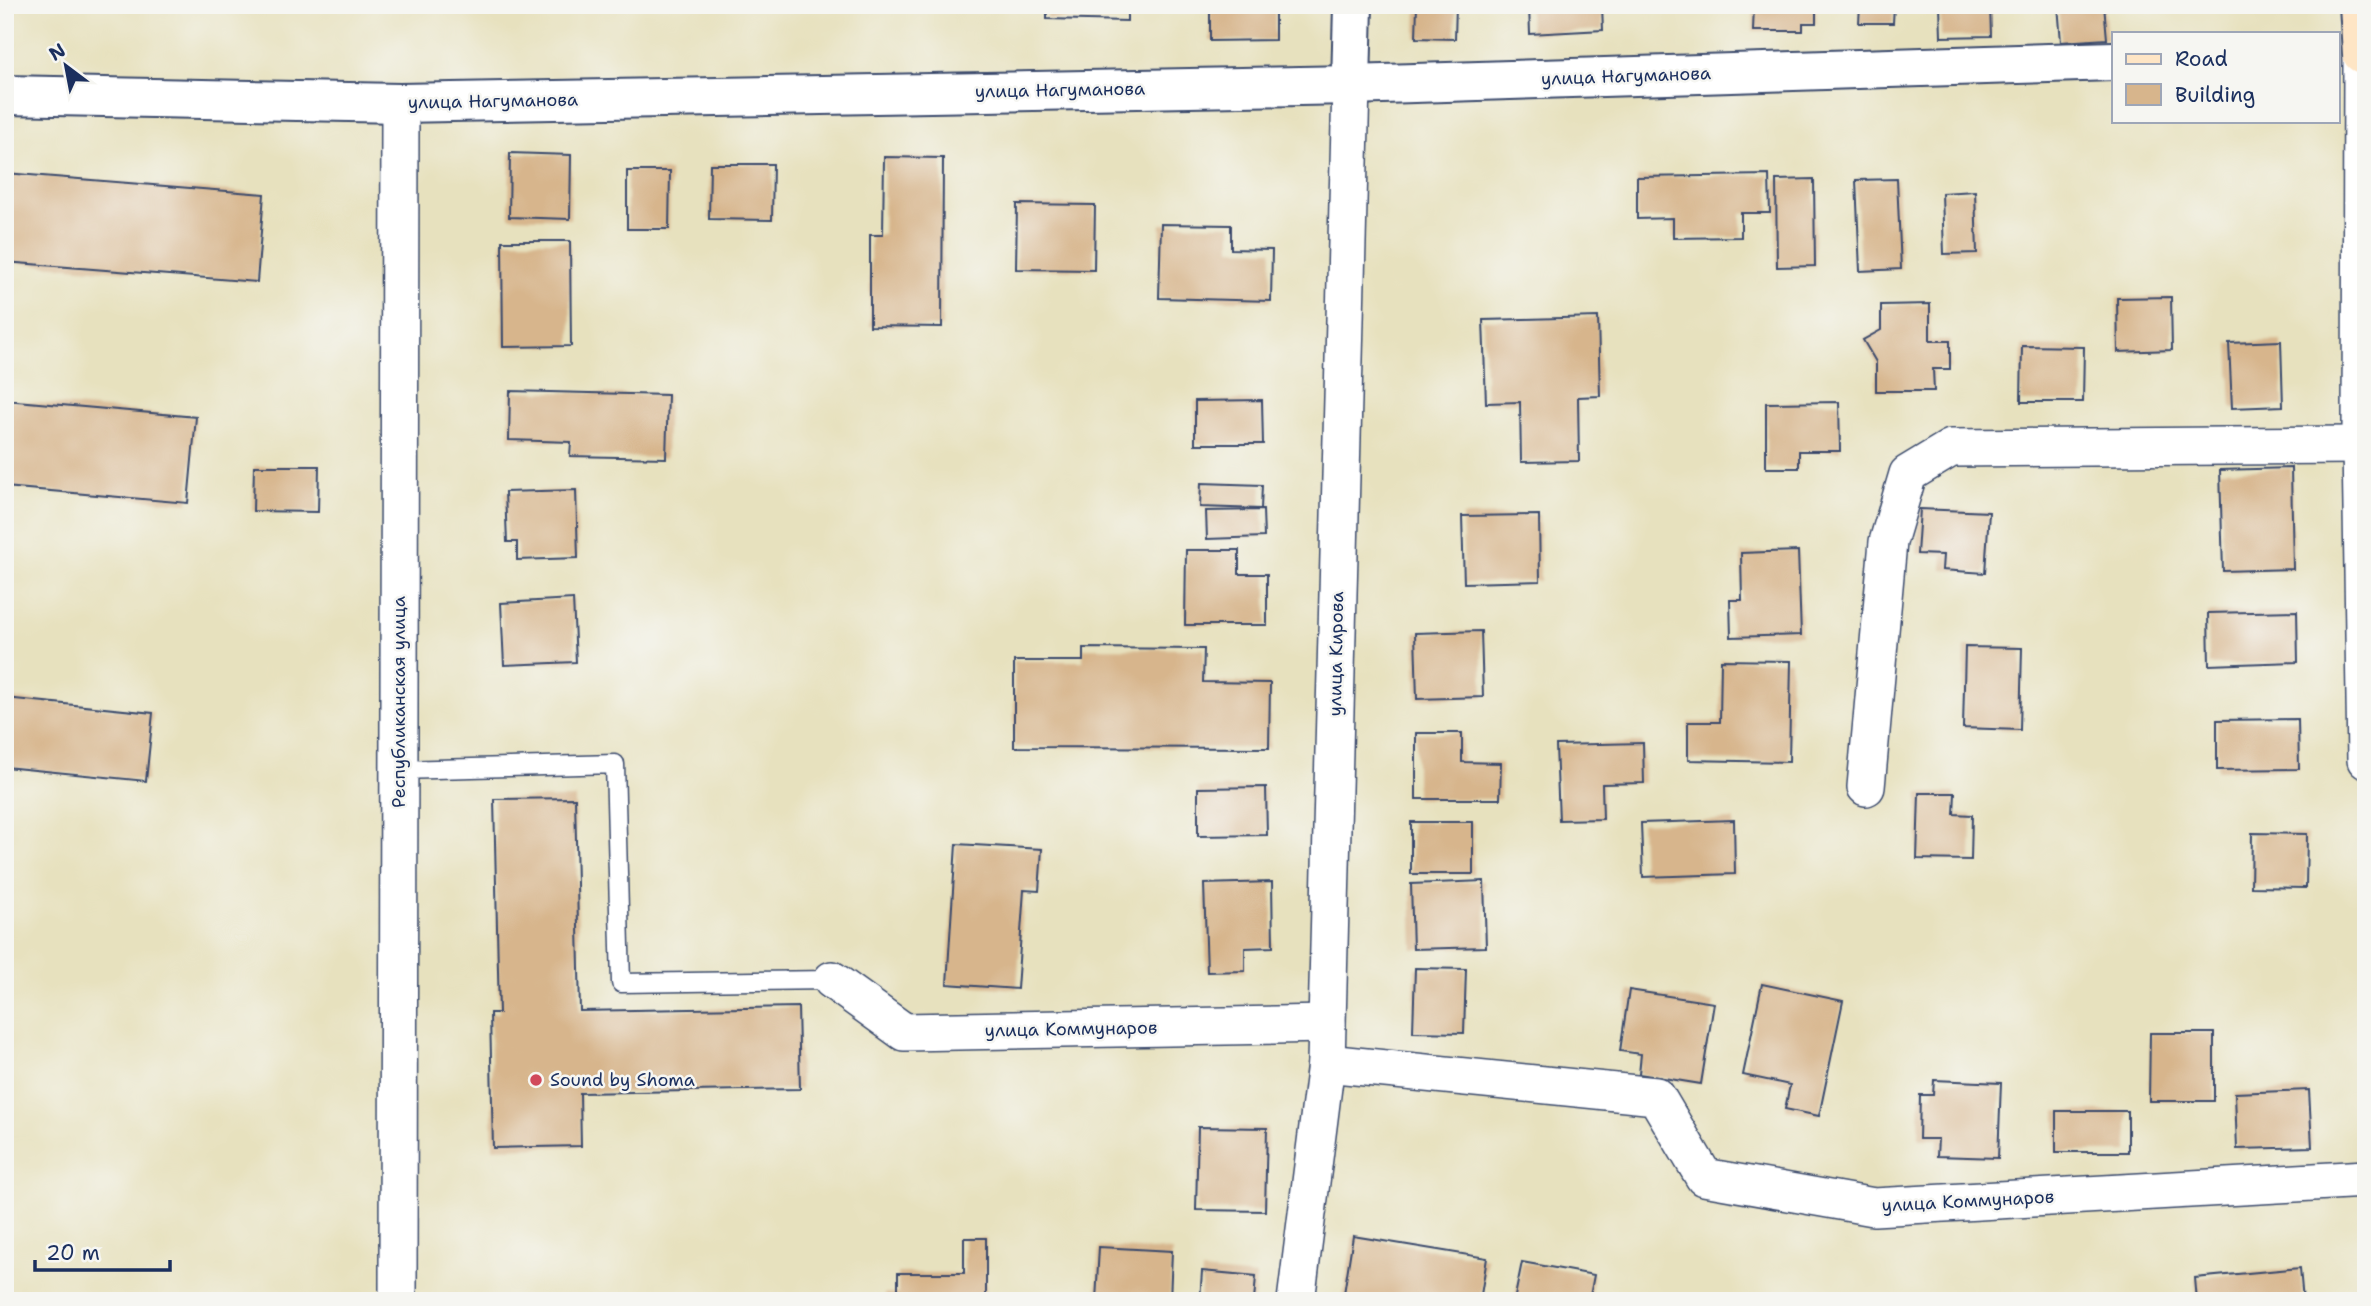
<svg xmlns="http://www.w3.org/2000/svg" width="2371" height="1306" viewBox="0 0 2371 1306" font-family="'Shantell Sans',sans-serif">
  <rect width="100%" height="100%" fill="#f6f6f2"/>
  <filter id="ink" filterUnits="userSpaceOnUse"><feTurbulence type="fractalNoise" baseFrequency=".0143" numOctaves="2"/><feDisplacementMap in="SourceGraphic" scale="14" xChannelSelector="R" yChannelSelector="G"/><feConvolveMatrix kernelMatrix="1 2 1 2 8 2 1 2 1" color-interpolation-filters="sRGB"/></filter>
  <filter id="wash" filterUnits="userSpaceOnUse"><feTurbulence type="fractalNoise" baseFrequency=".00686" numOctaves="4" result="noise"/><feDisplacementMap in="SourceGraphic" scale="28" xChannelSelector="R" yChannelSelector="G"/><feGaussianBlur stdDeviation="1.57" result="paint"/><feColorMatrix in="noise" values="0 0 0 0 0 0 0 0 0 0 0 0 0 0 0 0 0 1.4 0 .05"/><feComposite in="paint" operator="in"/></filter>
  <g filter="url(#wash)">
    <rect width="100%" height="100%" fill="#e7e1be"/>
    <g id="blocks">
      <g fill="#d7b58c">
        <path d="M 1047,5 L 1127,5 L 1127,21 L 1047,19 Z"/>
        <path d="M 1210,5 L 1275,5 L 1275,40 L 1210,41 Z"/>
        <path d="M 1417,5 L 1456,5 L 1455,39 L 1416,38 Z"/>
        <path d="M 1529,5 L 1602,5 L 1603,30 L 1530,34 Z"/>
        <path d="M 1754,5 L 1816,5 L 1816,23 L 1803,23 L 1803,31 L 1753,31 Z"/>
        <path d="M 1860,5 L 1894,5 L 1893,23 L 1859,23 Z"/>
        <path d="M 1940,5 L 1990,5 L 1991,36 L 1941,37 Z"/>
        <path d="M 2058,5 L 2104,5 L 2107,39 L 2061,42 Z"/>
        <path d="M 510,153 L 571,155 L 570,219 L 509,217 Z"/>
        <path d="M 884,157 L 943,158 L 942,327 L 870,326 L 870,235 L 883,235 Z"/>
        <path d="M 710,164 L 773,164 L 772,220 L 709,219 Z"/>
        <path d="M 627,171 L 670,171 L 669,229 L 627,229 Z"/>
        <path d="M 5,173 L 264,194 L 257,282 L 5,262 Z"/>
        <path d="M 1769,175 L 1770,213 L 1741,213 L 1741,237 L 1673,238 L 1673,218 L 1637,219 L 1637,177 Z"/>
        <path d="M 1814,179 L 1815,266 L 1777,267 L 1776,180 Z"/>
        <path d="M 1897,179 L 1901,269 L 1860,271 L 1856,180 Z"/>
        <path d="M 1975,191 L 1977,253 L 1944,254 L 1942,193 Z"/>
        <path d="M 1017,204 L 1095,205 L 1094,270 L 1016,269 Z"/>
        <path d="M 1161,224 L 1231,225 L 1231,249 L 1272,250 L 1271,301 L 1159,298 Z"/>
        <path d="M 502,241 L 570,241 L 571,346 L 503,347 Z"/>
        <path d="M 2171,297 L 2172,350 L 2118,352 L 2117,298 Z"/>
        <path d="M 1930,304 L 1930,341 L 1950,341 L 1950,369 L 1933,369 L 1934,391 L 1876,391 L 1876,362 L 1863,340 L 1881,330 L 1881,305 Z"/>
        <path d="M 1598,317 L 1600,396 L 1578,397 L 1579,461 L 1521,462 L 1520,402 L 1486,403 L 1483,320 Z"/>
        <path d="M 2281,341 L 2283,406 L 2232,408 L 2229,343 Z"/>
        <path d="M 2022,346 L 2084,347 L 2083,402 L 2021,402 Z"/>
        <path d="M 510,391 L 668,395 L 666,458 L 570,456 L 571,442 L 509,440 Z"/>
        <path d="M 5,400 L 196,417 L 188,503 L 5,487 Z"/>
        <path d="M 1262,400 L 1263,444 L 1195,444 L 1195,401 Z"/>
        <path d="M 1839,402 L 1840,451 L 1799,451 L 1799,468 L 1766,468 L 1766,403 Z"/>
        <path d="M 254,466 L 319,466 L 318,512 L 253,511 Z"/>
        <path d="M 2291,468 L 2293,569 L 2223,571 L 2220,470 Z"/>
        <path d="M 1201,483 L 1262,485 L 1261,509 L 1200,507 Z"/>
        <path d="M 576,490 L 578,558 L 517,560 L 517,542 L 507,542 L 505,492 Z"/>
        <path d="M 1920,509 L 1989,512 L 1985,573 L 1942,570 L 1943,555 L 1917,554 Z"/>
        <path d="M 1263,510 L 1264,537 L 1207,539 L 1206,511 Z"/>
        <path d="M 1539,515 L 1540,581 L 1464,583 L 1462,516 Z"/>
        <path d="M 1186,550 L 1239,550 L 1239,574 L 1267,574 L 1267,625 L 1185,625 Z"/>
        <path d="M 1798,551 L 1801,635 L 1731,637 L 1730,600 L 1742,600 L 1741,553 Z"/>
        <path d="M 573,599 L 576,662 L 504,665 L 501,603 Z"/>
        <path d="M 2297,611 L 2298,662 L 2209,665 L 2208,613 Z"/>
        <path d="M 1481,631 L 1483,697 L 1417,699 L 1415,633 Z"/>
        <path d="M 1965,647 L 2022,648 L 2020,730 L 1963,728 Z"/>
        <path d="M 1083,648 L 1204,649 L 1203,682 L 1270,683 L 1269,748 L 1014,747 L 1014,661 L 1083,661 Z"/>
        <path d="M 1721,660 L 1791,661 L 1789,762 L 1688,760 L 1688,722 L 1720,722 Z"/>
        <path d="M 5,698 L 153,713 L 146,781 L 5,767 Z"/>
        <path d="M 2298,719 L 2299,769 L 2217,770 L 2217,720 Z"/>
        <path d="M 1416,733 L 1462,733 L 1462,762 L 1501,763 L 1500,799 L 1416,799 Z"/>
        <path d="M 1643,743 L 1644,783 L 1602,784 L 1603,819 L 1559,820 L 1556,745 Z"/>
        <path d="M 1266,787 L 1267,835 L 1198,836 L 1198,788 Z"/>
        <path d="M 1919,793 L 1955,793 L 1954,814 L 1972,815 L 1971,860 L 1917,859 Z"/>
        <path d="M 575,798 L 580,1011 L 798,1007 L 800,1089 L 580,1093 L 581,1146 L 493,1148 L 490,1013 L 499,1013 L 494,799 Z"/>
        <path d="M 1734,820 L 1735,874 L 1643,877 L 1641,823 Z"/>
        <rect x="1411" y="822" width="62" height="52"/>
        <path d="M 2252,833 L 2307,834 L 2306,888 L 2251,887 Z"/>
        <path d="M 956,844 L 1042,849 L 1039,891 L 1024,890 L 1017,989 L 947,984 Z"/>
        <path d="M 1484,881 L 1486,947 L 1413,949 L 1411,884 Z"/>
        <path d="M 1272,882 L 1273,947 L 1245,948 L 1245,971 L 1207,972 L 1204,884 Z"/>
        <path d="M 1415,968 L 1466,969 L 1464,1033 L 1413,1032 Z"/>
        <path d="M 1762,984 L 1843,1001 L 1819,1116 L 1785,1109 L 1790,1085 L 1743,1075 Z"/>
        <path d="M 1629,990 L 1714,1003 L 1701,1084 L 1639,1074 L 1641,1054 L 1620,1051 Z"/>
        <path d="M 2150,1033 L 2214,1033 L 2214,1101 L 2149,1101 Z"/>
        <path d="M 1934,1080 L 2001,1083 L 1998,1158 L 1937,1156 L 1938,1139 L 1919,1139 L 1920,1095 L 1933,1095 Z"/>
        <path d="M 2309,1090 L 2312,1147 L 2237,1149 L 2235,1093 Z"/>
        <rect x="2056" y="1111" width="72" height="41"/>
        <path d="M 1198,1127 L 1267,1128 L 1265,1211 L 1196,1210 Z"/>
        <path d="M 1353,1236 L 1487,1258 L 1480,1301 L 1343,1300 Z"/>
        <path d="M 964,1238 L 986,1238 L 986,1301 L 885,1301 L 885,1293 L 898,1294 L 898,1273 L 964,1273 Z"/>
        <path d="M 1099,1247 L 1172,1251 L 1170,1301 L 1096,1301 Z"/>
        <path d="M 1522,1262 L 1594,1275 L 1589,1301 L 1514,1301 Z"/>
        <path d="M 2300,1268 L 2303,1301 L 2197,1301 L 2195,1278 Z"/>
        <path d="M 1202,1271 L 1256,1276 L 1254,1301 L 1200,1301 Z"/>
      </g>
    </g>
  </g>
  <g filter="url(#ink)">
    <use href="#blocks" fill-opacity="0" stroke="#3a4a6c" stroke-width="2"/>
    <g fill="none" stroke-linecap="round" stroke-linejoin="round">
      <g stroke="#3a4a6c" stroke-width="21">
        <path id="service" d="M 399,770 L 615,764 L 621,983 L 832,980"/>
      </g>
      <g stroke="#3a4a6c" stroke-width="40">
        <g id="minor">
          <path d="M 2362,54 L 2361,445 L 2366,760"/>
          <path d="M 1866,787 L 1888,542 L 1908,474 L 1951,448 L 2361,445"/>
          <path d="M 832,980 L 904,1032 L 1327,1024"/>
          <path d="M 1326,1063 L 1656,1096 L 1704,1177 L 1874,1207 L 2366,1179"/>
          <path d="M 398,1301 L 400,103"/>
          <path d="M 1296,1301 L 1326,1063 L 1351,85"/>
        </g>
      </g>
      <g stroke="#3a4a6c" stroke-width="42">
        <g id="tertiary">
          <path d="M 1351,85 L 1353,5"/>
          <path d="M 5,95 L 400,103 L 1351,85 L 2114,61"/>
        </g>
      </g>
      <g stroke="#3a4a6c" stroke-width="42">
        <path id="secondary" d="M 2359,5 L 2362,54 L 2366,54"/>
      </g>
      <use href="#service" stroke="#fff" stroke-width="18"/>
      <use href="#minor" stroke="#fff" stroke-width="37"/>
      <use href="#tertiary" stroke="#fff" stroke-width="38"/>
      <use href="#secondary" stroke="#fee5c5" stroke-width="38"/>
    </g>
  </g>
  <circle fill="#d1495b" stroke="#f6f6f2" stroke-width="2.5" cx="536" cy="1080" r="7"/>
  <g text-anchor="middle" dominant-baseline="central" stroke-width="5" stroke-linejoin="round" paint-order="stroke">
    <g font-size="18" fill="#1b2f5e" stroke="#f6f6f2">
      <text transform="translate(1626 76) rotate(-2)">улица Нагуманова</text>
      <text transform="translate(1060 90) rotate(-1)">улица Нагуманова</text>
      <text transform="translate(493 101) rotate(-1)">улица Нагуманова</text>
      <text transform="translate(1336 654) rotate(-89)">улица Кирова</text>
      <text transform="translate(399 702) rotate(-90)">Республиканская улица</text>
      <text transform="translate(1071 1029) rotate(-1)">улица Коммунаров</text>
      <text transform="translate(1968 1201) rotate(-3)">улица Коммунаров</text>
    </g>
    <g font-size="18" fill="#1b2f5e" stroke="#f6f6f2" text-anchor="start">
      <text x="550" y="1080">Sound by Shoma</text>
    </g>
  </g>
  <rect width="2371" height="1306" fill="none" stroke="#f6f6f2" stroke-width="28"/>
  <rect x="2112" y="32" width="228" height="91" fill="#f6f6f2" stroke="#9ea6b7" stroke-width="2"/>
  <rect x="2126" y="54" width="35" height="10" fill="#fee5c5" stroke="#9ea6b7" stroke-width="2"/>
  <text x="2175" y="66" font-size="21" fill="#1b2f5e">Road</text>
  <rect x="2126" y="84" width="35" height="21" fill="#d7b58c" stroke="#9ea6b7" stroke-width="2"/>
  <text x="2175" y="102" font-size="21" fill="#1b2f5e">Building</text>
  <g transform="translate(66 66) rotate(328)" stroke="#f6f6f2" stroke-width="5" paint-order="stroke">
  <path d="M0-5L12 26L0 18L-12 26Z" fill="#1b2f5e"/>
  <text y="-10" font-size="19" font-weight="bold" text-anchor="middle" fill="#1b2f5e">N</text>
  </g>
  <path d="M35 1260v10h135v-10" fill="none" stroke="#1b2f5e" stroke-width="3.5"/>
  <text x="46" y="1260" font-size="21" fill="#1b2f5e" stroke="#f6f6f2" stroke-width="5" paint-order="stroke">20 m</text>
</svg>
